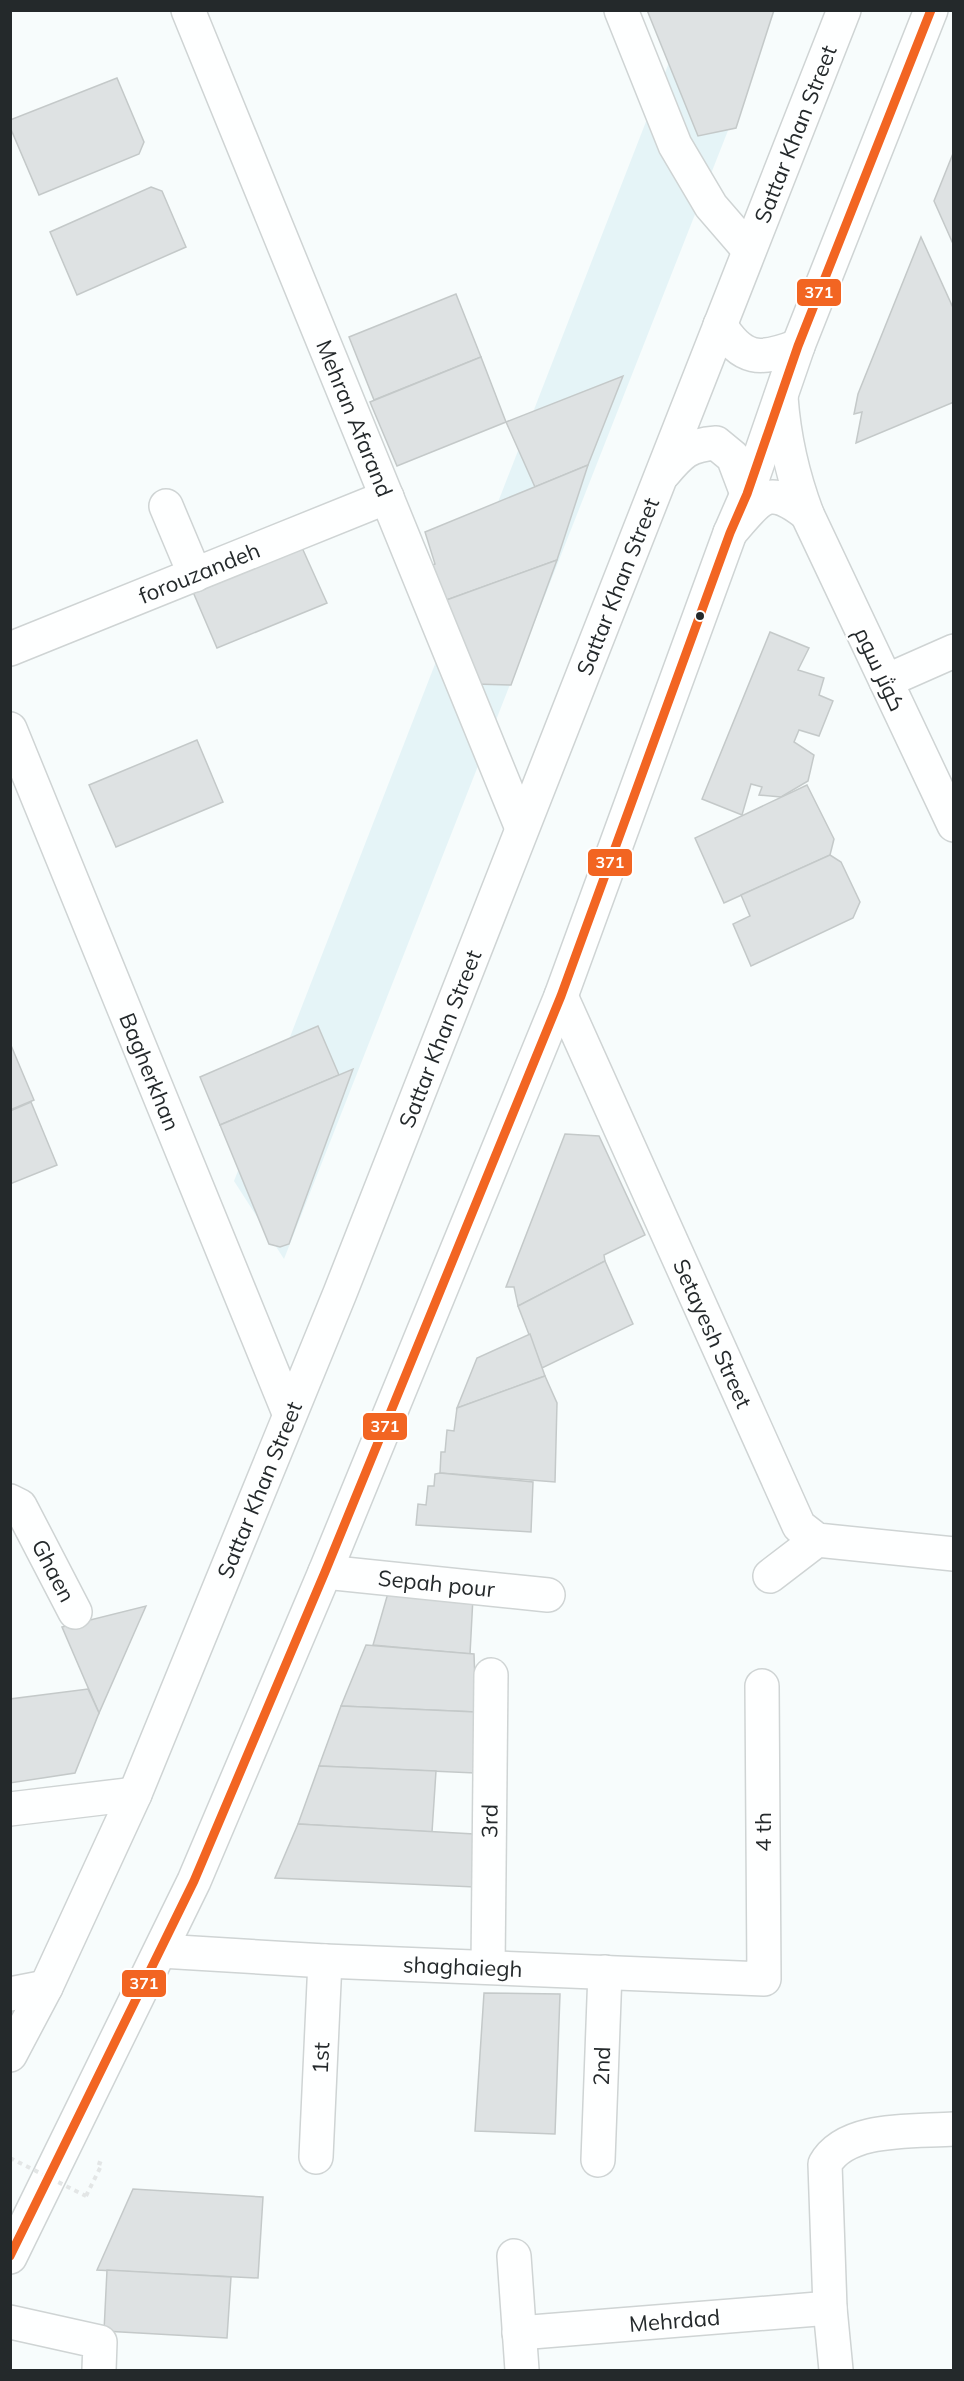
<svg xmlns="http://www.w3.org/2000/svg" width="964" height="2381" viewBox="0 0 964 2381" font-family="Mulish,Cairo,sans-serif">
  <rect width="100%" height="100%" fill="#f7fcfc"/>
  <path fill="#e5f4f7" d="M 689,11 L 775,11 L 284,1259 L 234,1181 Z"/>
  <g fill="#dee2e3" stroke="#c4c9c9" stroke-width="1.5">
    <path d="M 647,10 L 774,10 L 736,128 L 698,136 Z"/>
    <path d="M 117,78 L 144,142 L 139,154 L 39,195 L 10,127 L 10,120 Z"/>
    <path d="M 954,151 L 954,246 L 934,201 Z"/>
    <path d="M 151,187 L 162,191 L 186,247 L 77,295 L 50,232 Z"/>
    <path d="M 921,237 L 954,310 L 954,402 L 856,443 L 862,412 L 854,414 L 858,394 Z"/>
    <path d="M 456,294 L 481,357 L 374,400 L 349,337 Z"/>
    <path d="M 481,357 L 506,422 L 397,466 L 370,402 Z"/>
    <path d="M 623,376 L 588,465 L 535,487 L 506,422 Z"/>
    <path d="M 588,465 L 557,560 L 441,602 L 427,567 L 435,564 L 425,532 Z"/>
    <path d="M 299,541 L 327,603 L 217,648 L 190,585 Z"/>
    <path d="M 557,560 L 511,685 L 475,684 L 441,602 Z"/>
    <path d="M 770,632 L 809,648 L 798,670 L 824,678 L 819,695 L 833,701 L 819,736 L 799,730 L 794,742 L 814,755 L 808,781 L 781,797 L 759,795 L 762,787 L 751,784 L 742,815 L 702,799 Z"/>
    <path d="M 197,740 L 223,802 L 116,847 L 89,785 Z"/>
    <path d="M 807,785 L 834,839 L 830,855 L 724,903 L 695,838 Z"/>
    <path d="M 830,855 L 841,862 L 860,902 L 853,918 L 751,966 L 733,924 L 750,916 L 741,895 Z"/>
    <path d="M 318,1026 L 339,1075 L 220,1125 L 200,1077 Z"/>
    <path d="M 10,1043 L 34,1100 L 10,1110 Z"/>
    <path d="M 353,1069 L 289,1244 L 280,1247 L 269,1244 L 220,1125 Z"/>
    <path d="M 31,1102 L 57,1165 L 10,1184 L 10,1111 Z"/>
    <path d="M 565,1134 L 599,1136 L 645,1235 L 604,1255 L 605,1261 L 518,1306 L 514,1287 L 506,1287 Z"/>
    <path d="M 605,1261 L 633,1324 L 542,1368 L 518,1306 Z"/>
    <path d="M 530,1334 L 545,1376 L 457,1408 L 477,1358 Z"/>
    <path d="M 545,1376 L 557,1403 L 555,1482 L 440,1473 L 441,1452 L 445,1452 L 447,1430 L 454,1431 L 457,1408 Z"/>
    <path d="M 440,1473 L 533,1482 L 531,1532 L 416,1525 L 418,1504 L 426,1505 L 428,1486 L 434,1486 L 435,1474 Z"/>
    <path d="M 388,1593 L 473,1597 L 470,1654 L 373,1645 Z"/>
    <path d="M 146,1606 L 99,1713 L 62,1627 Z"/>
    <path d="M 366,1645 L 474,1654 L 476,1712 L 341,1706 Z"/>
    <path d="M 88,1689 L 99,1713 L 75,1773 L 10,1783 L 10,1699 Z"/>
    <path d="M 341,1706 L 476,1712 L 475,1773 L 319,1766 Z"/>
    <path d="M 319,1766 L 436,1771 L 432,1832 L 298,1824 Z"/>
    <path d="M 298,1824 L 474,1834 L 475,1887 L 275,1878 Z"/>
    <path d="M 484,1993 L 560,1994 L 555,2134 L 475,2131 Z"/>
    <path d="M 133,2189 L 263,2197 L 258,2278 L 97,2270 Z"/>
    <path d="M 107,2270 L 231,2277 L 227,2338 L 104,2331 Z"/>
  </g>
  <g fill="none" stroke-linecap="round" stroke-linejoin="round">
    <g stroke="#cfd4d4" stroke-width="36">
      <g id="minor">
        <path id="s1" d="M 188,10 L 521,826"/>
        <path d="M 621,10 L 675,145 L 711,206 L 749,250"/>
        <path d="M 781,397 C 784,439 792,474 807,514 L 954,825"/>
        <path d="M 166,506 L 195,575"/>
        <path d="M 730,533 C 760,499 766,482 807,514"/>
        <path id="s2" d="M 10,649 L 387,497"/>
        <path d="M 886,681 L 954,651"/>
        <path id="s3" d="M 561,996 L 799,1526 L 817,1540 L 954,1554"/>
        <path id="s4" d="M 10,1501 L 20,1506 L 75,1612"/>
        <path id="s5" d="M 325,1572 L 548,1595"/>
        <path d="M 770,1576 L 817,1540"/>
        <path d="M 10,1809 L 135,1794"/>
        <path id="s6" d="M 161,1951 L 325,1961 L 764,1979 L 762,1686"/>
        <path id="s7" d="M 488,1967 L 491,1675"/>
        <path id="s8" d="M 316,2157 L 325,1961"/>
        <path id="s9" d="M 598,2160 L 605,1972"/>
        <path d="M 514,2256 L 522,2370"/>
        <path d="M 10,2322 L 100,2342 L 99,2370"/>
        <path id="s10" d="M 519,2333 L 830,2308"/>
        <path d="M 836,2370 L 830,2308 L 825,2164 C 846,2126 914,2132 954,2129"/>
      </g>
    </g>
    <g stroke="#cfd4d4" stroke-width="36">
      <g id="major">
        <path d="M 720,325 C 743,361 759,361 798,346"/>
        <path d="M 664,473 C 681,453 688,445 716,443 L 733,457 L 747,494"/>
        <path id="s11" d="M 10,729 L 289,1413"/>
        <path d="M 10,1994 L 46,1987"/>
        <path id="s12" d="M 10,2055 L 46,1987 L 135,1794 L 340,1293 L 844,10"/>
        <path d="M 10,2257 L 194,1881 L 325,1572 L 561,996 L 730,533 L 747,494 L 798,346 L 931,10"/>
      </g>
    </g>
    <path stroke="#e3e6e6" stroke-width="4" stroke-dasharray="4.5 4.5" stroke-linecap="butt" d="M 86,2196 L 102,2164 L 96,2162"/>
    <use href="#minor" stroke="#feffff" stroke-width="33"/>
    <use href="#major" stroke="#feffff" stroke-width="33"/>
    <path stroke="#e3e6e6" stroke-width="4" stroke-dasharray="4.5 4.5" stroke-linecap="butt" d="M 10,2158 L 86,2196"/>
    <g stroke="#fff" stroke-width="14">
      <path id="bus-1" d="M 10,2256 L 194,1881 L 325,1572 L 561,996 L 730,533 L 747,494 L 798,346 L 931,10"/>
    </g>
    <use href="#bus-1" stroke="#f26522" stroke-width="9"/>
  </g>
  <circle fill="#24292b" stroke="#fff" stroke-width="2" cx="700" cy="616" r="5"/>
  <g text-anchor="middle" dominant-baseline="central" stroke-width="5" stroke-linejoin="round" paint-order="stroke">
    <g font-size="22" fill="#24292b" stroke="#fff">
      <text stroke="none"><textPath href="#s12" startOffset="2076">Sattar Khan Street</textPath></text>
      <text stroke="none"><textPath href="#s1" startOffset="441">Mehran Afarand</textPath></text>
      <text stroke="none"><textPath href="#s2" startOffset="204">forouzandeh</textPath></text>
      <text stroke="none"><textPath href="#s12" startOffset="1590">Sattar Khan Street</textPath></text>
      <text transform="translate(880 669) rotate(65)">کوثر سوم</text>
      <text stroke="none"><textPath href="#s12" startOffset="1104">Sattar Khan Street</textPath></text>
      <text stroke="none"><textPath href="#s11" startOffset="370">Bagherkhan</textPath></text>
      <text stroke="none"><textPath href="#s3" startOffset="370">Setayesh Street</textPath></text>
      <text stroke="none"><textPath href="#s12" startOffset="618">Sattar Khan Street</textPath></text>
      <text stroke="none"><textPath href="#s4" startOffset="84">Ghaen</textPath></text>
      <text stroke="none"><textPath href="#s5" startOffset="112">Sepah pour</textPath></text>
      <text stroke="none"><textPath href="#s7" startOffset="146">3rd</textPath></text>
      <text transform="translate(763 1832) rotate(-90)">4 th</text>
      <text stroke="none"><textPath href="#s6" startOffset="302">shaghaiegh</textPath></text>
      <text stroke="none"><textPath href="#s8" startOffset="99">1st</textPath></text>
      <text stroke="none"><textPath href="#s9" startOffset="94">2nd</textPath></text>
      <text stroke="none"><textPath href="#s10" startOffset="156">Mehrdad</textPath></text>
    </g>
  </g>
  <g stroke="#fff" stroke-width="2">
    <rect x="796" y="278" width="46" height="29" rx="6" fill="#f26522"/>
    <rect x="587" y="848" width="46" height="29" rx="6" fill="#f26522"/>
    <rect x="362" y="1412" width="46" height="29" rx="6" fill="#f26522"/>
    <rect x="121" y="1969" width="46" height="29" rx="6" fill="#f26522"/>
  </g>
  <g font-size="16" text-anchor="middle" font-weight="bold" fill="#fff">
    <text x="819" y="298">371</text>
    <text x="610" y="868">371</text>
    <text x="385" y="1432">371</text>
    <text x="144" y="1989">371</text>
  </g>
  <rect width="964" height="2381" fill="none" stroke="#24292b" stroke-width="24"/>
</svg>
